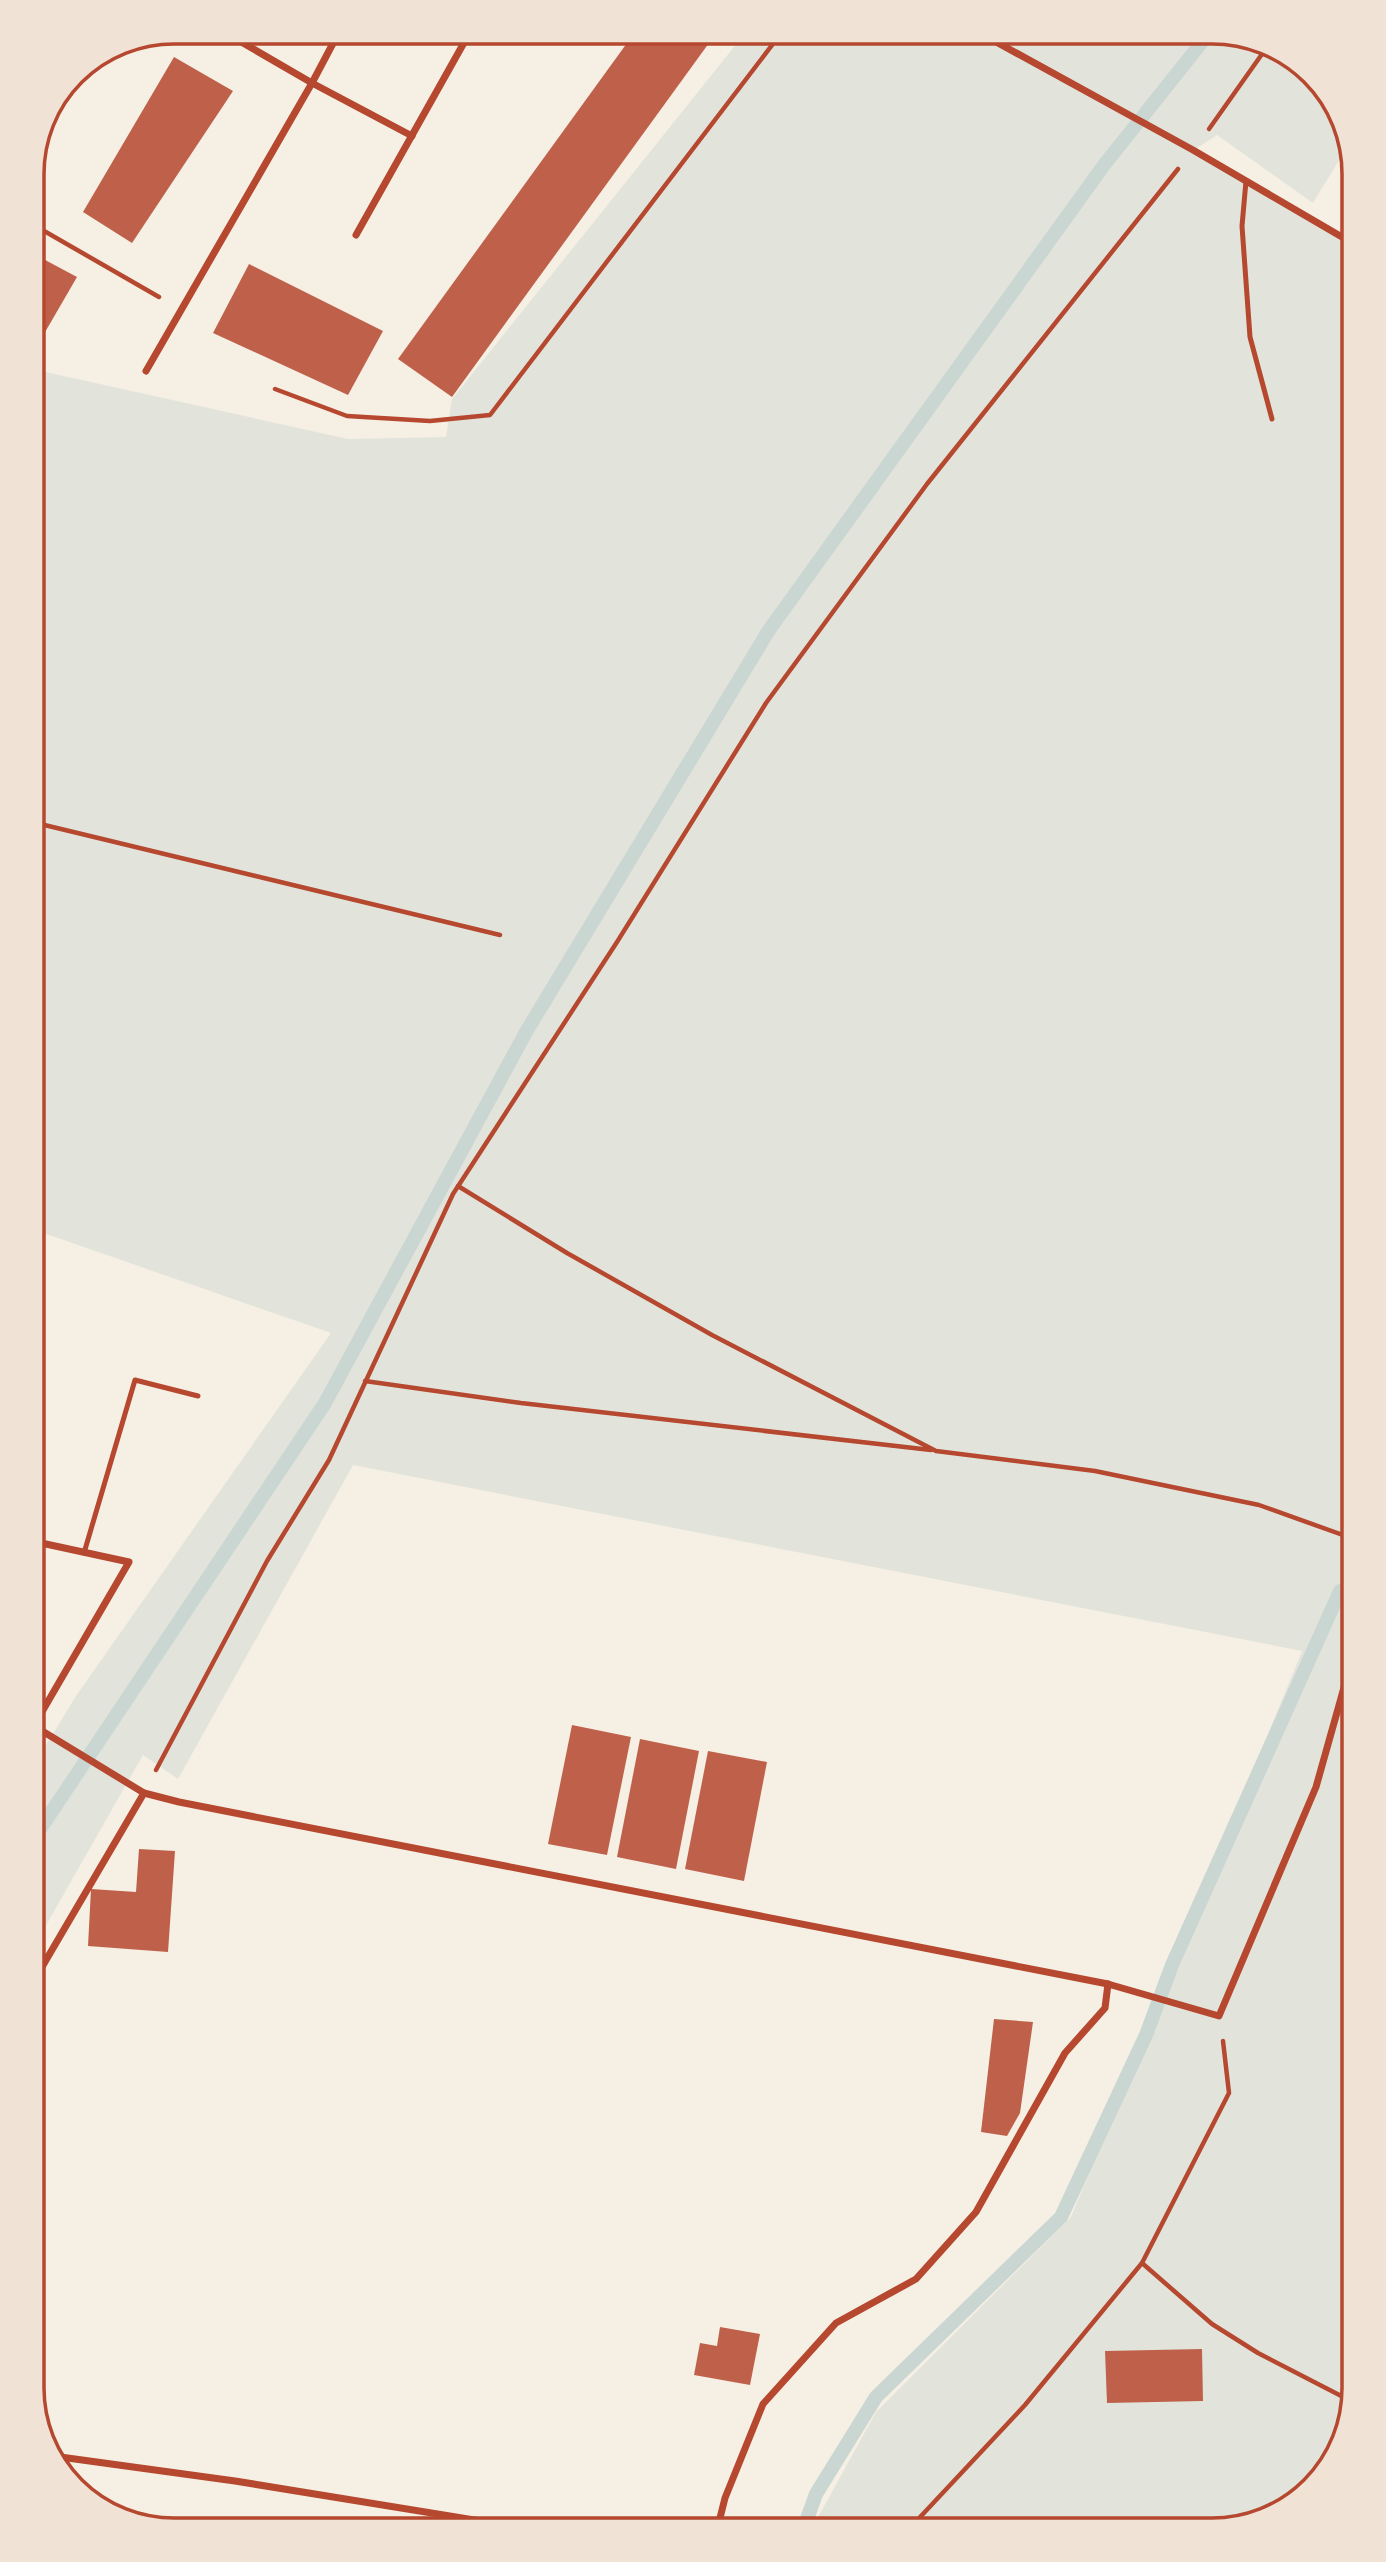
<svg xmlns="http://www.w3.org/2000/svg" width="1386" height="2562" viewBox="0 0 1386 2562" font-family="Figtree,sans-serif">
  <rect width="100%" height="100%" fill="#f6efe4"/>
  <path fill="#e2e4dc" d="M 746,32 L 1222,32 L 1292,56 L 1344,119 L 1349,144 L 1313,203 L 1217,135 L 1194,150 L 1354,244 L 1354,2389 L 1331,2467 L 1267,2520 L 1212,2530 L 811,2530 L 876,2412 L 1071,2217 L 1302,1651 L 353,1465 L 178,1779 L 143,1755 L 32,1950 L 32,1768 L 76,1696 L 331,1333 L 32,1229 L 32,369 L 348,439 L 446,437 L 452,399 Z"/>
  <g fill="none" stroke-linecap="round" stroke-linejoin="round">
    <g stroke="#c9d6d2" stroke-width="14">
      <path d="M 32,1841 L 325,1403 L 526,1032 L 769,630 L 1104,165 L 1210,32"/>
      <path d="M 803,2530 L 816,2494 L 876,2397 L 1061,2217 L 1146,2035 L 1172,1965 L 1340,1591"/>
    </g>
  </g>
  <g fill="#bf614a">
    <path d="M 635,32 L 717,32 L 452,397 L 398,359 Z"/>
    <path d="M 174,57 L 233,91 L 132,243 L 83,212 Z"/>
    <path d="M 32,253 L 77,277 L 37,346 L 32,343 Z"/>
    <path d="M 249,264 L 383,331 L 348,395 L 213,333 Z"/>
    <path d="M 572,1725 L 631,1737 L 607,1855 L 548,1844 Z"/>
    <path d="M 640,1739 L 699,1751 L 676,1869 L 617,1857 Z"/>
    <path d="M 708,1751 L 767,1762 L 744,1881 L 685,1869 Z"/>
    <path d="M 139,1849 L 175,1851 L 168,1952 L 88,1946 L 91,1889 L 136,1892 Z"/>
    <path d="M 994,2019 L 1033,2022 L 1020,2113 L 1007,2136 L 981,2132 Z"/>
    <path d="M 720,2327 L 760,2334 L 750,2385 L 694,2375 L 700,2343 L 717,2346 Z"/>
    <path d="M 1202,2349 L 1203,2401 L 1107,2403 L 1105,2351 Z"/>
  </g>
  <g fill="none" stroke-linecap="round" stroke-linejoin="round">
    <g stroke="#b5482f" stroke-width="4.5">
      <path d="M 1209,129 L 1267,47"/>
      <path d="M 32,224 L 159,297"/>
      <path d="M 275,389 L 347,416 L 430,421 L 490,415 L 782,32"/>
      <path d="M 32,822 L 500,935"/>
      <path d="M 458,1186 L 567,1253 L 712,1335 L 936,1451 L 1095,1471 L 1259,1505 L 1354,1539"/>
      <path d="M 365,1381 L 521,1403 L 931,1450"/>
      <path d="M 156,1770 L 267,1561 L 329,1460 L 453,1194 L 617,942 L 766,703 L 927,484 L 1178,169"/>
      <path d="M 1142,2263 L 1212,2324 L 1258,2353 L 1351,2401"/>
      <path d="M 908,2530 L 1025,2405 L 1142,2263 L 1229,2093 L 1223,2041"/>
    </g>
    <g stroke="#b5482f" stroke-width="5">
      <path d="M 1246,181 L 1242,226 L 1250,337 L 1272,419"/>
      <path d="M 84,1553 L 135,1380 L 198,1396"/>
    </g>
    <g stroke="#b5482f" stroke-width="7">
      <path d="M 224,32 L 312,83 L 412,136"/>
      <path d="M 978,32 L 1193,150 L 1354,244"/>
      <path d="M 356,235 L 470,32"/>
      <path d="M 146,371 L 312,83 L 339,32"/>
      <path d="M 32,1541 L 129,1562 L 32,1729"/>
      <path d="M 34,1726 L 144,1793 L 179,1802 L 1108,1984 L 1219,2016 L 1316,1787 L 1354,1652"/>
      <path d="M 32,1984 L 144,1793"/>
      <path d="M 53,2456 L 235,2481 L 536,2530"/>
      <path d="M 717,2530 L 725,2498 L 763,2404 L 836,2323 L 916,2279 L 976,2212 L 1065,2053 L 1105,2008 L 1108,1984"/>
    </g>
  </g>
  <path d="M0 0H1386V2562H0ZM174 44H1212A130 130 0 0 1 1342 174V2388A130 130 0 0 1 1212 2518H174A130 130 0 0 1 44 2388V174A130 130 0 0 1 174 44Z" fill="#f1e2d6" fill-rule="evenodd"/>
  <path fill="none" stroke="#b5482f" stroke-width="3.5" d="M174 44H1212A130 130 0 0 1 1342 174V2388A130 130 0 0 1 1212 2518H174A130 130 0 0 1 44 2388V174A130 130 0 0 1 174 44Z"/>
</svg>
